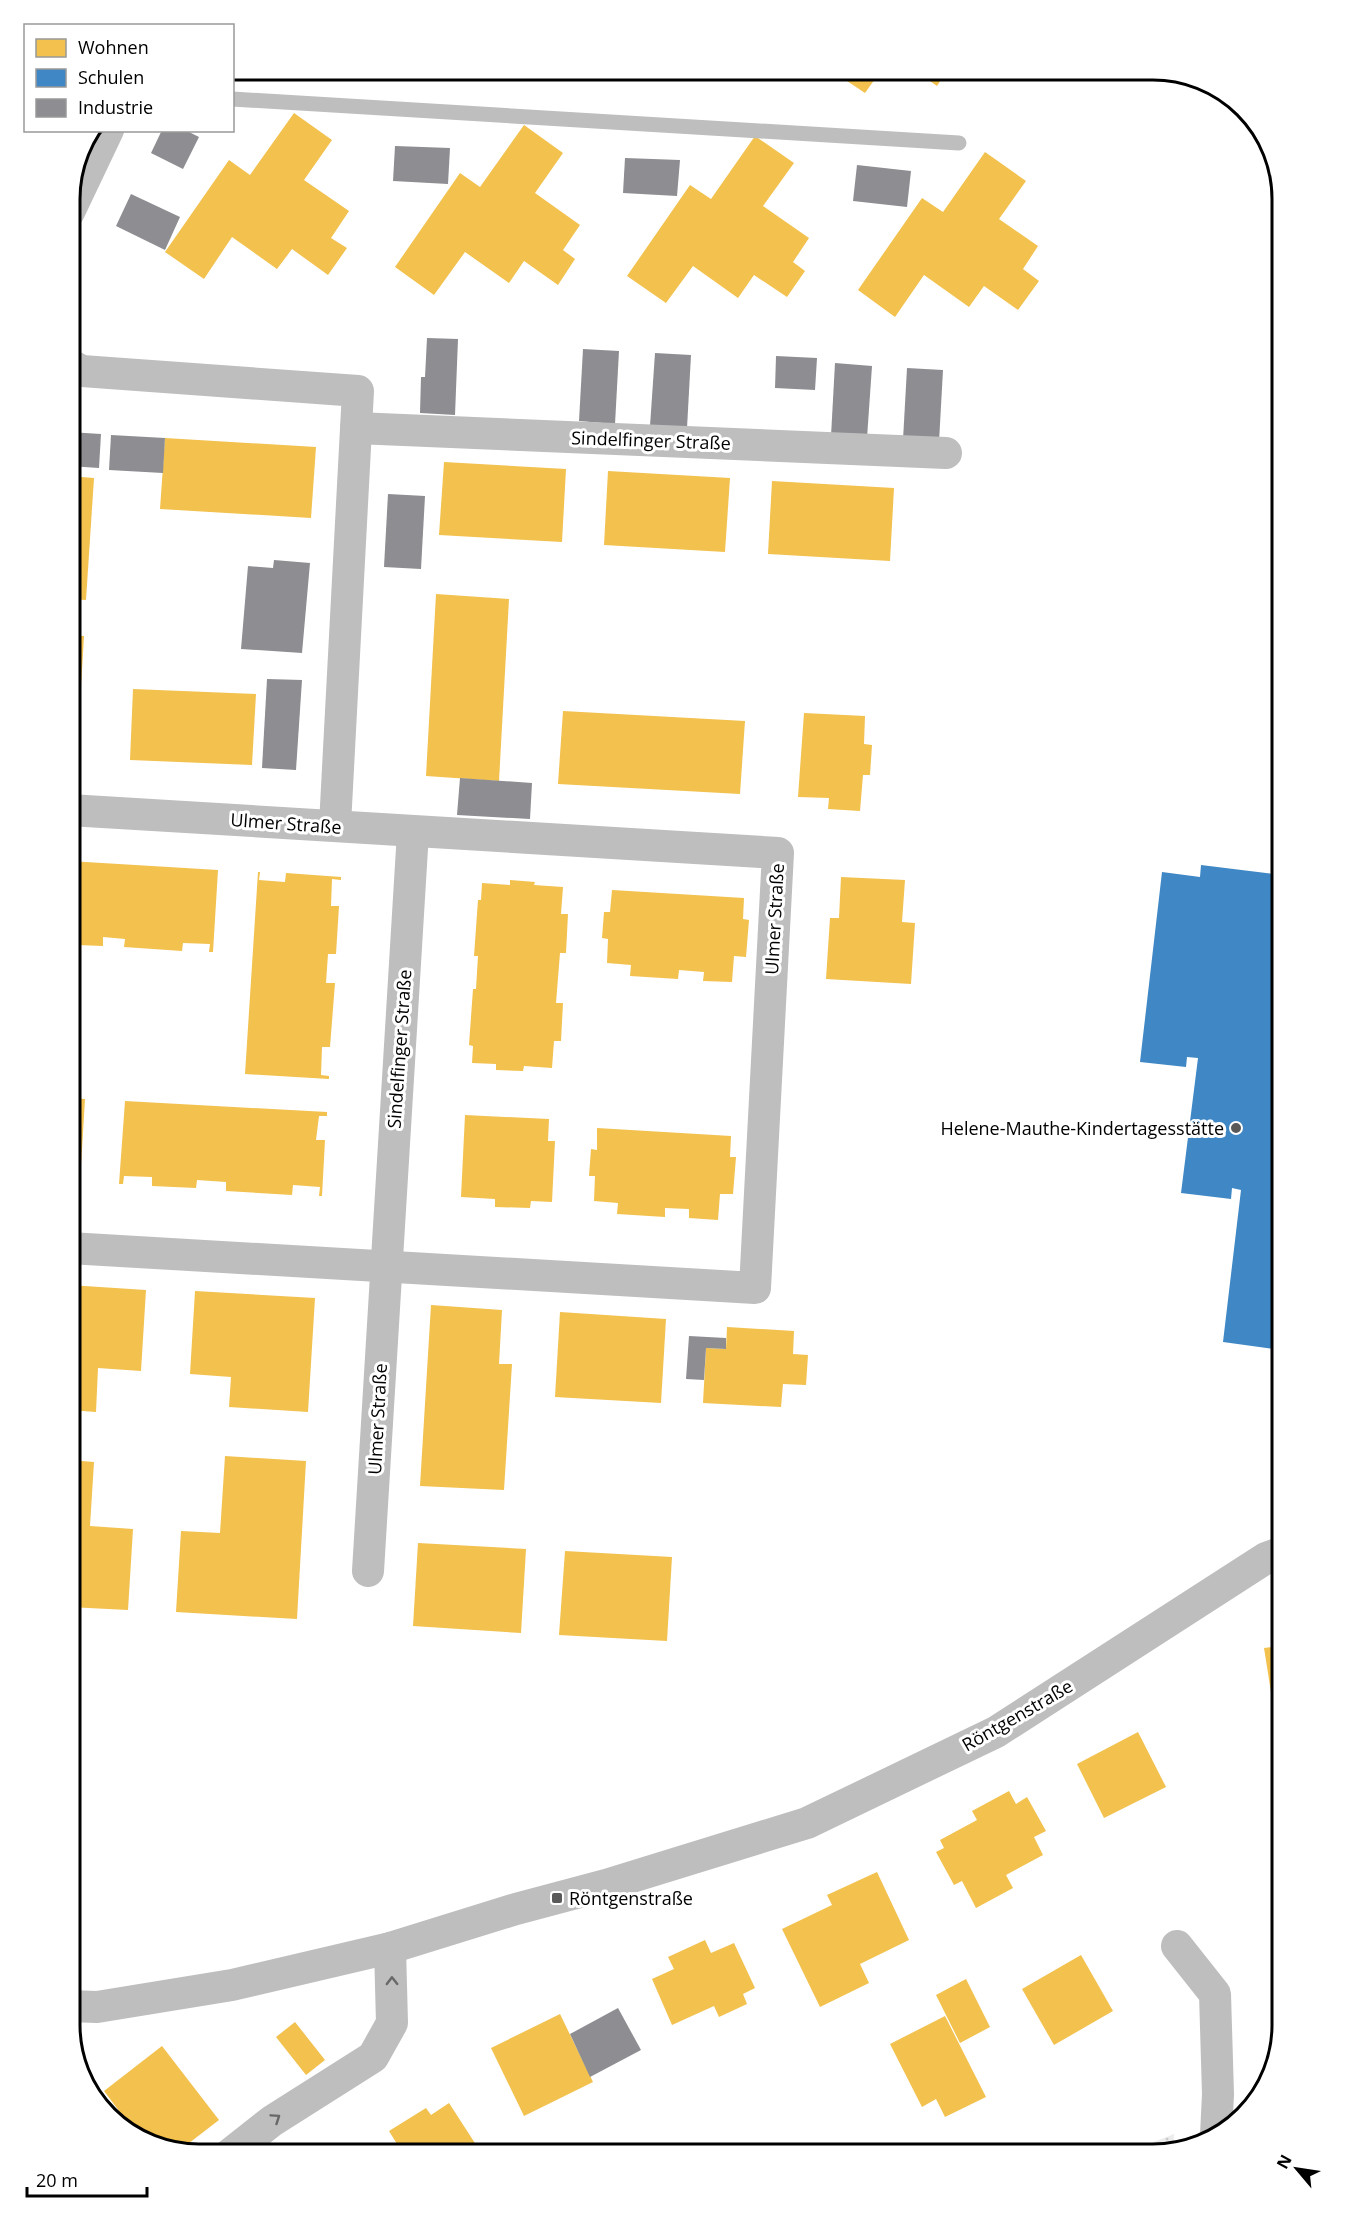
<svg xmlns="http://www.w3.org/2000/svg" width="1351" height="2223" viewBox="0 0 1351 2223" font-family="'Open Sans',sans-serif">
  <defs>
    <pattern id="grass-dots" width="8" height="8" patternUnits="userSpaceOnUse" patternTransform="scale(1.5)"><rect width="8" height="8" fill="#ececec"/><path d="M2 2h.1M6 6h.1" fill="none" stroke="#c9c9c9" stroke-width="1.8" stroke-linecap="round"/></pattern>
  </defs>
  <rect width="100%" height="100%" fill="#fff"/>
  <path fill="url(#grass-dots)" d="M 1174,2134 L 1173,2149 L 1152,2154 L 1124,2154 Z"/>
  <g fill="#f2c14e">
    <path d="M 829,69 L 882,69 L 865,93 Z"/>
    <path d="M 913,69 L 948,69 L 937,86 Z"/>
    <path d="M 294,113 L 332,140 L 304,180 L 349,211 L 331,238 L 347,248 L 328,275 L 292,249 L 277,269 L 232,237 L 204,279 L 165,252 L 229,160 L 250,175 Z"/>
    <path d="M 524,125 L 563,153 L 535,193 L 580,225 L 563,250 L 575,259 L 558,285 L 524,261 L 509,283 L 465,252 L 434,295 L 395,267 L 460,173 L 480,187 Z"/>
    <path d="M 755,136 L 794,163 L 763,206 L 809,238 L 793,262 L 805,271 L 787,297 L 754,275 L 738,298 L 693,266 L 666,303 L 627,276 L 690,185 L 711,199 Z"/>
    <path d="M 985,152 L 1026,181 L 999,219 L 1038,246 L 1023,269 L 1039,281 L 1018,310 L 984,286 L 969,307 L 924,275 L 895,317 L 858,290 L 922,198 L 943,212 Z"/>
    <path d="M 165,438 L 316,447 L 311,518 L 160,509 Z"/>
    <path d="M 444,462 L 566,469 L 562,542 L 439,535 Z"/>
    <path d="M 608,471 L 730,478 L 725,552 L 604,545 Z"/>
    <path d="M 69,476 L 94,478 L 86,600 L 69,599 Z"/>
    <path d="M 772,481 L 894,488 L 890,561 L 768,554 Z"/>
    <path d="M 436,594 L 509,599 L 499,781 L 426,776 Z"/>
    <path d="M 69,635 L 84,636 L 77,756 L 69,756 Z"/>
    <path d="M 133,689 L 256,694 L 252,765 L 130,760 Z"/>
    <path d="M 563,711 L 745,721 L 740,794 L 558,784 Z"/>
    <path d="M 804,713 L 865,716 L 864,744 L 872,745 L 870,775 L 863,775 L 860,811 L 828,809 L 829,798 L 798,797 Z"/>
    <path d="M 69,861 L 218,870 L 213,952 L 209,952 L 210,944 L 183,943 L 182,951 L 124,947 L 125,939 L 103,937 L 103,946 L 77,945 L 77,937 L 69,936 Z"/>
    <path d="M 258,872 L 260,872 L 259,880 L 285,882 L 286,873 L 341,877 L 341,880 L 332,879 L 331,906 L 339,906 L 336,954 L 328,954 L 326,983 L 335,983 L 330,1047 L 322,1047 L 321,1075 L 329,1076 L 329,1079 L 245,1074 Z"/>
    <path d="M 841,877 L 905,880 L 902,922 L 915,923 L 911,984 L 826,979 L 830,918 L 839,918 Z"/>
    <path d="M 510,880 L 535,882 L 534,885 L 563,887 L 561,914 L 568,914 L 566,953 L 560,953 L 556,1003 L 563,1003 L 561,1041 L 554,1041 L 552,1068 L 524,1066 L 523,1071 L 496,1070 L 496,1064 L 472,1063 L 473,1046 L 469,1045 L 473,989 L 476,989 L 478,956 L 474,956 L 478,900 L 481,900 L 482,883 L 510,885 Z"/>
    <path d="M 612,890 L 744,898 L 743,919 L 749,920 L 746,957 L 734,956 L 732,982 L 703,981 L 704,972 L 679,970 L 678,979 L 630,976 L 631,965 L 607,963 L 608,939 L 602,938 L 604,912 L 610,912 Z"/>
    <path d="M 69,1098 L 85,1099 L 80,1183 L 77,1182 L 77,1166 L 69,1165 Z"/>
    <path d="M 125,1101 L 327,1112 L 327,1116 L 319,1116 L 316,1140 L 325,1140 L 322,1196 L 319,1196 L 320,1187 L 293,1185 L 292,1195 L 226,1191 L 226,1182 L 197,1180 L 196,1188 L 152,1186 L 152,1177 L 124,1176 L 123,1184 L 119,1184 Z"/>
    <path d="M 465,1115 L 549,1119 L 548,1141 L 555,1141 L 552,1202 L 531,1201 L 530,1208 L 495,1207 L 495,1199 L 461,1197 Z"/>
    <path d="M 597,1128 L 731,1136 L 730,1157 L 736,1157 L 733,1194 L 720,1194 L 718,1220 L 689,1218 L 689,1209 L 665,1208 L 665,1217 L 617,1214 L 618,1203 L 594,1201 L 595,1176 L 589,1176 L 591,1149 L 597,1150 Z"/>
    <path d="M 69,1285 L 146,1290 L 141,1371 L 98,1368 L 96,1412 L 69,1410 Z"/>
    <path d="M 195,1291 L 315,1298 L 308,1412 L 229,1407 L 231,1377 L 190,1374 Z"/>
    <path d="M 431,1305 L 502,1310 L 499,1364 L 512,1364 L 504,1490 L 420,1486 Z"/>
    <path d="M 560,1312 L 666,1319 L 661,1403 L 555,1397 Z"/>
    <path d="M 727,1327 L 794,1331 L 793,1354 L 808,1355 L 806,1385 L 783,1384 L 781,1407 L 703,1403 L 706,1348 L 726,1349 Z"/>
    <path d="M 225,1456 L 306,1461 L 297,1619 L 176,1612 L 181,1531 L 220,1533 Z"/>
    <path d="M 69,1460 L 94,1462 L 90,1526 L 133,1529 L 128,1610 L 69,1607 Z"/>
    <path d="M 418,1543 L 526,1549 L 521,1633 L 413,1626 Z"/>
    <path d="M 565,1551 L 672,1557 L 667,1641 L 559,1635 Z"/>
    <path d="M 1282,1646 L 1282,1730 L 1277,1730 L 1264,1648 Z"/>
    <path d="M 1138,1732 L 1166,1787 L 1104,1818 L 1077,1764 Z"/>
    <path d="M 1009,1791 L 1016,1804 L 1027,1797 L 1046,1831 L 1034,1837 L 1043,1855 L 1006,1875 L 1013,1888 L 976,1908 L 962,1881 L 954,1885 L 936,1852 L 944,1848 L 940,1840 L 977,1820 L 972,1811 Z"/>
    <path d="M 877,1872 L 909,1940 L 860,1964 L 869,1983 L 820,2007 L 782,1929 L 832,1905 L 827,1895 Z"/>
    <path d="M 705,1940 L 711,1953 L 734,1943 L 755,1988 L 743,1994 L 747,2004 L 719,2017 L 714,2006 L 672,2025 L 652,1979 L 674,1969 L 668,1957 Z"/>
    <path d="M 1081,1955 L 1113,2011 L 1054,2045 L 1022,1989 Z"/>
    <path d="M 966,1979 L 990,2027 L 960,2043 L 936,1995 Z"/>
    <path d="M 560,2014 L 593,2082 L 524,2116 L 491,2048 Z"/>
    <path d="M 945,2016 L 986,2097 L 945,2117 L 936,2099 L 922,2107 L 890,2044 Z"/>
    <path d="M 295,2022 L 325,2060 L 306,2075 L 276,2037 Z"/>
    <path d="M 162,2046 L 219,2120 L 180,2150 L 138,2136 L 104,2091 Z"/>
    <path d="M 449,2103 L 482,2154 L 382,2154 L 397,2144 L 389,2131 L 426,2108 L 431,2115 Z"/>
  </g>
  <path fill="#3f88c5" d="M 1201,865 L 1282,875 L 1282,1020 L 1278,1055 L 1282,1055 L 1282,1350 L 1223,1342 L 1241,1190 L 1232,1188 L 1231,1199 L 1181,1193 L 1198,1058 L 1187,1057 L 1186,1067 L 1140,1062 L 1162,872 L 1200,877 Z"/>
  <g fill="#8d8d92">
    <path d="M 162,130 L 185,130 L 199,137 L 183,169 L 151,153 Z"/>
    <path d="M 395,146 L 450,148 L 448,184 L 393,181 Z"/>
    <path d="M 625,158 L 680,160 L 677,196 L 623,193 Z"/>
    <path d="M 857,165 L 911,171 L 907,207 L 853,201 Z"/>
    <path d="M 131,194 L 180,217 L 165,250 L 116,226 Z"/>
    <path d="M 427,338 L 458,339 L 455,415 L 420,413 L 421,377 L 425,377 Z"/>
    <path d="M 583,349 L 619,351 L 615,424 L 579,421 Z"/>
    <path d="M 655,353 L 691,355 L 687,428 L 650,426 Z"/>
    <path d="M 776,356 L 817,358 L 815,390 L 775,388 Z"/>
    <path d="M 835,363 L 872,366 L 867,438 L 831,436 Z"/>
    <path d="M 907,368 L 943,370 L 939,442 L 903,440 Z"/>
    <path d="M 69,432 L 101,434 L 99,468 L 69,466 Z"/>
    <path d="M 111,435 L 165,438 L 163,473 L 109,470 Z"/>
    <path d="M 388,494 L 425,496 L 421,569 L 384,567 Z"/>
    <path d="M 274,560 L 310,563 L 302,653 L 241,649 L 248,566 L 273,568 Z"/>
    <path d="M 267,679 L 302,680 L 296,770 L 262,768 Z"/>
    <path d="M 460,778 L 532,783 L 530,819 L 457,815 Z"/>
    <path d="M 689,1336 L 726,1338 L 726,1349 L 706,1348 L 704,1380 L 686,1379 Z"/>
    <path d="M 618,2008 L 641,2050 L 590,2077 L 570,2034 Z"/>
  </g>
  <g fill="none" stroke-linecap="round" stroke-linejoin="round">
    <path stroke="#bebebe" stroke-width="15" d="M 232,99 L 959,143"/>
    <g stroke="#bebebe" stroke-width="32">
      <path d="M 69,212 L 108,130"/>
      <path d="M 69,364 L 82,371 L 358,391 L 335,825"/>
      <path d="M 356,428 L 946,453"/>
      <path d="M 69,1248 L 755,1288 L 778,853 L 69,810"/>
      <path d="M 368,1571 L 413,832"/>
      <path d="M 1177,1946 L 1215,1994 L 1218,2094 L 1216,2135"/>
      <path d="M 69,2006 L 97,2007 L 232,1985 L 390,1948 L 516,1909 L 606,1885 L 807,1823 L 996,1732 L 1266,1558 L 1282,1552"/>
      <path d="M 230,2154 L 272,2121 L 373,2057 L 392,2023 L 390,1948"/>
    </g>
  </g>
  <defs><path id="oneway-chevron" d="M-2-3.5L2.5 0L-2 3.5" fill="none" stroke-width="1.6" stroke-linecap="round" stroke-linejoin="round" transform="scale(1.5)"/></defs>
  <g stroke="#686868">
    <use href="#oneway-chevron" transform="translate(392 1981) rotate(-91)"/>
    <use href="#oneway-chevron" transform="translate(276 2118) rotate(-34)"/>
  </g>
  <g fill="#595959" stroke="#fff" stroke-width="2">
    <circle cx="1236" cy="1128" r="6"/>
    <rect x="551" y="1892" width="12" height="12" rx="3"/>
  </g>
  <g text-anchor="middle" dominant-baseline="central" stroke-width="6" stroke-linejoin="round" paint-order="stroke">
    <g font-size="18" fill="#000" stroke="#fff">
      <text transform="translate(651 440) rotate(2)">Sindelfinger Straße</text>
      <text transform="translate(286 823) rotate(4)">Ulmer Straße</text>
      <text transform="translate(774 919) rotate(-87)">Ulmer Straße</text>
      <text transform="translate(399 1049) rotate(-86)">Sindelfinger Straße</text>
      <text transform="translate(377 1419) rotate(-87)">Ulmer Straße</text>
      <text transform="translate(1017 1715) rotate(-30)">Röntgenstraße</text>
    </g>
    <g font-size="18" fill="#000" stroke="#fff" text-anchor="end">
      <text x="1224" y="1128">Helene-Mauthe-Kindertagesstätte</text>
      <text x="569" y="1898" text-anchor="start">Röntgenstraße</text>
    </g>
  </g>
  <path d="M0 0H1351V2223H0ZM199 80H1153A119 119 0 0 1 1272 199V2025A119 119 0 0 1 1153 2144H199A119 119 0 0 1 80 2025V199A119 119 0 0 1 199 80Z" fill="#fff" fill-rule="evenodd"/>
  <path fill="none" stroke="#000" stroke-width="3" d="M199 80H1153A119 119 0 0 1 1272 199V2025A119 119 0 0 1 1153 2144H199A119 119 0 0 1 80 2025V199A119 119 0 0 1 199 80Z"/>
  <rect x="24" y="24" width="210" height="108" fill="#ffffff" stroke="#999999" stroke-width="1.5"/>
  <rect x="36" y="39" width="30" height="18" fill="#f2c14e" stroke="#999999" stroke-width="1.5"/>
  <text x="78" y="54" font-size="18" fill="#000000">Wohnen</text>
  <rect x="36" y="69" width="30" height="18" fill="#3f88c5" stroke="#999999" stroke-width="1.5"/>
  <text x="78" y="84" font-size="18" fill="#000000">Schulen</text>
  <rect x="36" y="99" width="30" height="18" fill="#8d8d92" stroke="#999999" stroke-width="1.5"/>
  <text x="78" y="114" font-size="18" fill="#000000">Industrie</text>
  <g transform="translate(1297 2169) rotate(299)" stroke="#ffffff" stroke-width="4.5" paint-order="stroke">
  <path d="M0-4.5L10 22L0 15L-10 22Z" fill="#000000"/>
  <text y="-9" font-size="16" font-weight="bold" text-anchor="middle" fill="#000000">N</text>
  </g>
  <path d="M27 2187v9h120v-9" fill="none" stroke="#000000" stroke-width="3"/>
  <text x="36" y="2187" font-size="18" fill="#000000" stroke="#ffffff" stroke-width="4.5" paint-order="stroke">20 m</text>
</svg>
